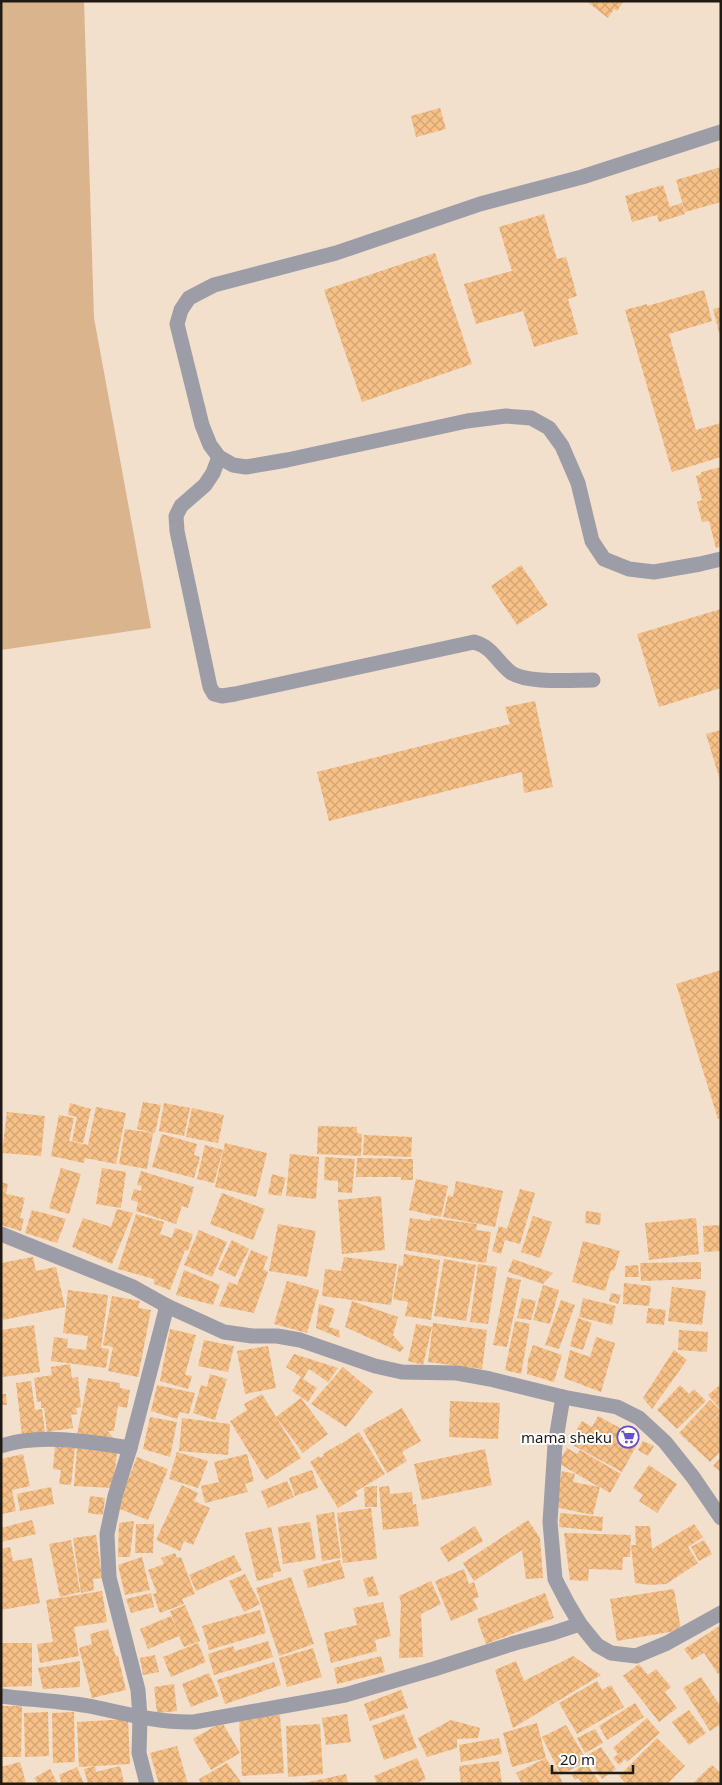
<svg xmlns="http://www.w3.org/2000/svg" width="722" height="1785" viewBox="0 0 722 1785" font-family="'Noto Sans',sans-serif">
  <defs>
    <pattern id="building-cross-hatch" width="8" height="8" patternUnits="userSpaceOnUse" patternTransform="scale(1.25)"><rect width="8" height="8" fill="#f6c087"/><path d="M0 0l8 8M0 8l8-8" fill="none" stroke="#d3a474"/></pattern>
  </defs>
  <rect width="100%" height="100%" fill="#f2dfcc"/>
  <path fill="#dab48d" d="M 1,1 L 84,1 L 94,318 L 151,628 L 1,650 Z"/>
  <g fill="url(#building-cross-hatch)">
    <path d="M 586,1 L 624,1 L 617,11 L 614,9 L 608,18 Z"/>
    <path d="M 440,108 L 446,129 L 416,137 L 411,116 Z"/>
    <path d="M 721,167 L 721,202 L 685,212 L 676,180 Z"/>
    <path d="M 663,185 L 670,207 L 682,203 L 685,214 L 659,222 L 657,215 L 632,222 L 625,196 Z"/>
    <path d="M 544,214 L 557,259 L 566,257 L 577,296 L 568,299 L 578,334 L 534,347 L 523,311 L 476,324 L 464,284 L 512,271 L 499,227 Z"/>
    <path d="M 435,253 L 472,364 L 362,402 L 324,290 Z"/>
    <path d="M 704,290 L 712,321 L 669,334 L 696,430 L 721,423 L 721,457 L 672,472 L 625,310 L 647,304 L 647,306 Z"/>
    <path d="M 721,307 L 721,336 L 720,336 L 713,309 Z"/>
    <path d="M 721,467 L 721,546 L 716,548 L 709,521 L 702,522 L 697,502 L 702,500 L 696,476 L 701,474 L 701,472 Z"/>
    <path d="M 521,565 L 548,605 L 517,625 L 491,586 Z"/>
    <path d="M 721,609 L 721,688 L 659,707 L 637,634 Z"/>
    <path d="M 535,701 L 553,787 L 524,793 L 522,772 L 329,821 L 317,772 L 510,724 L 505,707 Z"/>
    <path d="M 721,730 L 721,780 L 720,780 L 706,734 Z"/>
    <path d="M 721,970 L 721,1118 L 718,1119 L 676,984 Z"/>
    <path d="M 143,1102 L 161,1105 L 155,1133 L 137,1129 Z"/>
    <path d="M 70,1103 L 91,1109 L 83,1143 L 72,1141 L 77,1117 L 68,1115 Z"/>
    <path d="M 164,1103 L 190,1108 L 184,1136 L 159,1131 Z"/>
    <path d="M 96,1107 L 126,1113 L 116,1164 L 85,1158 L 84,1163 L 51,1156 L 59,1115 L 74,1118 L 69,1141 L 88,1145 Z"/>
    <path d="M 192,1108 L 224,1115 L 218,1143 L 186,1137 Z"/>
    <path d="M 7,1112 L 45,1116 L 41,1156 L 2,1153 Z"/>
    <path d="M 318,1126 L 357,1127 L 357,1133 L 362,1134 L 361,1156 L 317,1154 Z"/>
    <path d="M 125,1129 L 153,1133 L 147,1169 L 119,1164 Z"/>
    <path d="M 162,1134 L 197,1144 L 194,1155 L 200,1157 L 194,1178 L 152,1167 Z"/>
    <path d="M 364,1135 L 412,1137 L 411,1157 L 363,1155 Z"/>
    <path d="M 225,1143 L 267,1153 L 256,1197 L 215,1187 Z"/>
    <path d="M 205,1145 L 223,1150 L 214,1183 L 197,1179 Z"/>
    <path d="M 290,1154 L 319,1157 L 316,1199 L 286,1196 Z"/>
    <path d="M 325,1157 L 355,1159 L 352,1193 L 338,1192 L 338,1181 L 324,1180 Z"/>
    <path d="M 357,1158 L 413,1159 L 413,1180 L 401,1180 L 401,1177 L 356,1177 Z"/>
    <path d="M 61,1168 L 81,1174 L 69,1214 L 49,1208 Z"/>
    <path d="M 102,1168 L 126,1172 L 121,1208 L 96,1204 Z"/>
    <path d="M 141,1171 L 194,1187 L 188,1208 L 182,1206 L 176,1224 L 136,1211 L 138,1202 L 131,1200 L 134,1189 L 141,1191 L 142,1186 L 137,1185 Z"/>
    <path d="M 272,1174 L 286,1178 L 281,1196 L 268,1194 Z"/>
    <path d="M 416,1179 L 448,1186 L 441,1217 L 409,1210 Z"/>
    <path d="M 456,1181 L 503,1191 L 495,1227 L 443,1217 L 448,1195 L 453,1197 Z"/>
    <path d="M 1,1182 L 8,1184 L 6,1194 L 25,1198 L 20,1218 L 24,1219 L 21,1231 L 1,1225 Z"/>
    <path d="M 520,1189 L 535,1193 L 520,1244 L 505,1240 L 501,1254 L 492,1251 L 499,1226 L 507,1229 Z"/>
    <path d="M 222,1193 L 265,1209 L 253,1240 L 210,1224 Z"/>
    <path d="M 381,1196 L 385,1250 L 342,1254 L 338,1200 Z"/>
    <path d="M 117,1209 L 133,1213 L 112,1264 L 72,1247 L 83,1218 L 111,1227 Z"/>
    <path d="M 32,1210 L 66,1219 L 57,1243 L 25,1233 Z"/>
    <path d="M 586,1211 L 601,1213 L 600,1225 L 585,1223 Z"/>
    <path d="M 136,1214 L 164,1222 L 160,1234 L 172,1238 L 175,1228 L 193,1234 L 188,1251 L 185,1250 L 170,1290 L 154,1284 L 154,1279 L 118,1269 Z"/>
    <path d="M 533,1216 L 552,1222 L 540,1258 L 521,1252 Z"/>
    <path d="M 410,1218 L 430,1221 L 431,1218 L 477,1224 L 476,1230 L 491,1232 L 486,1263 L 405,1250 Z"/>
    <path d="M 696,1218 L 699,1254 L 649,1260 L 645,1223 Z"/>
    <path d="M 278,1224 L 316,1231 L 307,1277 L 269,1271 Z"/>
    <path d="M 721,1225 L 721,1251 L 704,1252 L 703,1226 Z"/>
    <path d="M 199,1230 L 227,1242 L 212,1277 L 184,1265 Z"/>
    <path d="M 232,1240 L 249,1249 L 235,1277 L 218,1269 Z"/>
    <path d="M 583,1241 L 620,1251 L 614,1271 L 611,1270 L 605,1291 L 572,1282 Z"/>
    <path d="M 251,1250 L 268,1257 L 263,1269 L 268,1272 L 254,1313 L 219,1306 L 229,1282 L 237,1285 Z"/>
    <path d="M 404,1254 L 440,1260 L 431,1320 L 405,1316 L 408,1302 L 393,1299 L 399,1265 L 403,1266 Z"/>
    <path d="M 33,1257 L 36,1271 L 56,1267 L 65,1307 L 3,1320 L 1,1312 L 1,1263 Z"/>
    <path d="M 344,1257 L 397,1264 L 391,1305 L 322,1296 L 325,1269 L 341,1271 Z"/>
    <path d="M 444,1259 L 476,1265 L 466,1321 L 434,1316 Z"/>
    <path d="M 513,1259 L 553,1273 L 543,1284 L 508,1272 Z"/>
    <path d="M 701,1262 L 701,1279 L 641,1281 L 640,1263 Z"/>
    <path d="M 478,1264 L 497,1267 L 488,1324 L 470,1322 Z"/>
    <path d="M 638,1265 L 639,1277 L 625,1277 L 625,1266 Z"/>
    <path d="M 184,1270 L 220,1285 L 213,1305 L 176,1295 Z"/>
    <path d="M 507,1277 L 521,1280 L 507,1347 L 493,1345 Z"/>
    <path d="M 287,1281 L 319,1290 L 307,1333 L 274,1324 Z"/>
    <path d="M 624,1283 L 651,1286 L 649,1306 L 623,1304 Z"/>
    <path d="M 543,1285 L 559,1290 L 550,1324 L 533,1320 Z"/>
    <path d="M 672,1287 L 706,1291 L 702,1325 L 668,1321 Z"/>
    <path d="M 68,1290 L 108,1295 L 101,1348 L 109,1349 L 106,1368 L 51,1361 L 54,1337 L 68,1339 L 67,1348 L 86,1350 L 88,1336 L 63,1333 Z"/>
    <path d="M 611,1293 L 621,1295 L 618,1304 L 609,1301 Z"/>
    <path d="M 112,1296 L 140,1301 L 138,1308 L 151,1310 L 138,1377 L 108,1371 L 113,1347 L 103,1345 Z"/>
    <path d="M 522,1298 L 536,1301 L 531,1320 L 517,1318 Z"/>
    <path d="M 583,1298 L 616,1306 L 612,1325 L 579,1317 Z"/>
    <path d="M 561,1300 L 575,1305 L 559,1349 L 545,1345 Z"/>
    <path d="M 352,1301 L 398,1317 L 393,1335 L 404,1348 L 400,1352 L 345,1327 Z"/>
    <path d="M 319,1304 L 335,1309 L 329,1327 L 339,1330 L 340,1338 L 316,1328 Z"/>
    <path d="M 648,1308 L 666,1310 L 664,1325 L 646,1323 Z"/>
    <path d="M 578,1318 L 592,1323 L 583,1350 L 570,1346 Z"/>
    <path d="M 515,1321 L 530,1324 L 521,1374 L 505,1370 Z"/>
    <path d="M 433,1323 L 487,1330 L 482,1369 L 428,1362 Z"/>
    <path d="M 416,1324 L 432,1327 L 423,1365 L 408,1361 Z"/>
    <path d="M 34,1325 L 40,1372 L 3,1377 L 1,1362 L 1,1330 Z"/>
    <path d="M 170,1329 L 196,1335 L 185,1375 L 192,1376 L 188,1389 L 160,1381 Z"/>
    <path d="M 679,1330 L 708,1332 L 707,1352 L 678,1350 Z"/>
    <path d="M 596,1337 L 615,1343 L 601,1392 L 564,1378 L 570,1350 L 590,1357 Z"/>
    <path d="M 204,1340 L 234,1346 L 228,1372 L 198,1366 Z"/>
    <path d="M 533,1345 L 562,1355 L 554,1382 L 527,1374 L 528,1360 Z"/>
    <path d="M 268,1346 L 276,1388 L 245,1394 L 237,1351 Z"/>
    <path d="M 674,1350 L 687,1360 L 652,1409 L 643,1398 Z"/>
    <path d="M 294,1354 L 338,1368 L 328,1382 L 309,1369 L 303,1379 L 317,1388 L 308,1402 L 292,1391 L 301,1377 L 286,1367 Z"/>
    <path d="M 70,1364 L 72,1378 L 78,1377 L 81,1407 L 76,1408 L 77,1414 L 71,1415 L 73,1428 L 47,1432 L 44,1408 L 41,1408 L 41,1401 L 37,1402 L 34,1378 L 52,1375 L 51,1367 Z"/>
    <path d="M 343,1367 L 373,1392 L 346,1427 L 311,1404 Z"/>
    <path d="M 210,1374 L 227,1379 L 215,1420 L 193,1413 L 201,1385 L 207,1387 Z"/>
    <path d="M 88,1378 L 120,1383 L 120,1388 L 130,1390 L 127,1408 L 118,1406 L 114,1431 L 108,1431 L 113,1438 L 77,1435 Z"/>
    <path d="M 31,1381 L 35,1410 L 42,1409 L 45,1432 L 22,1435 L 16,1383 Z"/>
    <path d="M 721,1384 L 721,1410 L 708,1395 Z"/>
    <path d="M 157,1385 L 195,1393 L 189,1414 L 180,1412 L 177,1419 L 151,1411 Z"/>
    <path d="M 680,1385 L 689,1394 L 694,1389 L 706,1401 L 677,1429 L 657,1410 Z"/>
    <path d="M 1,1394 L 6,1394 L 7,1405 L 1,1405 Z"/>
    <path d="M 262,1394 L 301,1458 L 266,1480 L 230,1421 L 247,1410 L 244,1404 Z"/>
    <path d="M 301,1398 L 328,1434 L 303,1453 L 276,1417 Z"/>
    <path d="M 710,1400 L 721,1411 L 705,1427 L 721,1412 L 721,1451 L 710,1462 L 679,1433 Z"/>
    <path d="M 450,1401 L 500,1403 L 498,1439 L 449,1437 Z"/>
    <path d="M 402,1408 L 421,1441 L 402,1452 L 407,1461 L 387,1473 L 363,1430 Z"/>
    <path d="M 598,1416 L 640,1439 L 622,1472 L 569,1443 L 582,1421 L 592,1427 Z"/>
    <path d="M 150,1417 L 177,1422 L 170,1457 L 143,1449 Z"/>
    <path d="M 182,1418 L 230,1424 L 228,1455 L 179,1451 Z"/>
    <path d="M 359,1432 L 385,1474 L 355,1492 L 358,1496 L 338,1508 L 310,1462 L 319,1456 L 320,1458 L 324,1456 L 323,1454 L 341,1443 L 341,1444 Z"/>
    <path d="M 643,1441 L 654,1446 L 648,1456 L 638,1450 Z"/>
    <path d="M 55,1446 L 75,1448 L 71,1485 L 59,1484 L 61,1470 L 53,1469 Z"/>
    <path d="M 77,1448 L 117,1452 L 113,1488 L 74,1486 Z"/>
    <path d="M 567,1448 L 577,1454 L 580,1450 L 621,1474 L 610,1493 L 600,1487 L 593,1515 L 555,1507 L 562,1471 L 575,1474 L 573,1482 L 599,1487 L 558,1463 Z"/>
    <path d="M 485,1449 L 492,1485 L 422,1500 L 414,1464 Z"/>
    <path d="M 177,1452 L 208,1461 L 198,1488 L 169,1479 Z"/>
    <path d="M 23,1454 L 30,1486 L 12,1490 L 16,1511 L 2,1514 L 1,1459 Z"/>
    <path d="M 247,1454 L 254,1481 L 245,1484 L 248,1492 L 205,1503 L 201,1486 L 219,1482 L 214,1462 Z"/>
    <path d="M 137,1457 L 168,1469 L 148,1520 L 117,1508 Z"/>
    <path d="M 721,1457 L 721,1472 L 713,1466 Z"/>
    <path d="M 649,1465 L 677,1484 L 657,1513 L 639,1501 L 643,1495 L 633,1488 Z"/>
    <path d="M 312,1470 L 318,1488 L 295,1496 L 289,1478 Z"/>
    <path d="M 287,1481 L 294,1497 L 268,1508 L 261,1491 Z"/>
    <path d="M 182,1485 L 198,1493 L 194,1501 L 210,1508 L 193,1545 L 184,1541 L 180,1551 L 156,1540 Z"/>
    <path d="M 377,1486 L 377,1507 L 365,1507 L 364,1487 Z"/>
    <path d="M 389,1486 L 390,1494 L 412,1492 L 413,1505 L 416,1504 L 419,1526 L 383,1530 L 379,1487 Z"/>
    <path d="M 51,1487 L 54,1504 L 20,1511 L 17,1494 Z"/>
    <path d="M 90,1496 L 105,1498 L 103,1515 L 88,1513 Z"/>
    <path d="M 371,1508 L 377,1559 L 343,1563 L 337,1513 Z"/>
    <path d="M 334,1512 L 341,1558 L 322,1561 L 316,1515 Z"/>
    <path d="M 560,1513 L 603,1517 L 602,1531 L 559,1527 Z"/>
    <path d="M 32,1520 L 36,1534 L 1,1542 L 1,1528 Z"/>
    <path d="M 528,1520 L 540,1538 L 543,1578 L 526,1579 L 522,1550 L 474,1581 L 463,1563 Z"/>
    <path d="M 134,1521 L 130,1557 L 118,1557 L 119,1523 Z"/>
    <path d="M 310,1522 L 316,1559 L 283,1564 L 278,1527 Z"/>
    <path d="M 136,1524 L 154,1524 L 153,1553 L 135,1553 Z"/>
    <path d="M 694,1524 L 703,1537 L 688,1547 L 698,1563 L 666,1584 L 650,1585 L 635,1583 L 631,1545 L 636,1545 L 635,1526 L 650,1526 L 652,1549 Z"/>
    <path d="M 475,1526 L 483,1541 L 448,1562 L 440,1548 Z"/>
    <path d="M 271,1527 L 281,1571 L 273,1573 L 273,1577 L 257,1581 L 245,1533 Z"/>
    <path d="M 564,1533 L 631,1535 L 630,1557 L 623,1557 L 622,1570 L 589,1569 L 588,1581 L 570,1580 Z"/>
    <path d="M 96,1535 L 102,1578 L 93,1579 L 94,1590 L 81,1593 L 73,1538 Z"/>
    <path d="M 71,1540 L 80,1592 L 60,1597 L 49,1544 Z"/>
    <path d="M 704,1540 L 712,1554 L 699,1561 L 691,1547 Z"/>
    <path d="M 10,1547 L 13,1561 L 32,1558 L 40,1603 L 1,1610 L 1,1549 Z"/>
    <path d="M 175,1553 L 177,1558 L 181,1557 L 195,1594 L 182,1599 L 184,1604 L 160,1613 L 153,1594 L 157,1593 L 148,1570 L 164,1564 L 161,1558 Z"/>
    <path d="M 234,1555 L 242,1570 L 196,1591 L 189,1575 Z"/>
    <path d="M 142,1557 L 150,1590 L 125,1595 L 118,1565 Z"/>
    <path d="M 340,1560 L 345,1578 L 308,1588 L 303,1570 Z"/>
    <path d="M 464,1569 L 469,1584 L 474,1582 L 479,1597 L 473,1599 L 478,1609 L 451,1621 L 435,1581 Z"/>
    <path d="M 245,1574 L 260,1604 L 244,1612 L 229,1581 Z"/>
    <path d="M 373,1576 L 379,1595 L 368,1597 L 363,1579 Z"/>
    <path d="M 291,1577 L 314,1644 L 279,1656 L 256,1588 Z"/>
    <path d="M 431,1581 L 441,1604 L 421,1614 L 423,1657 L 399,1658 L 401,1602 L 399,1596 Z"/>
    <path d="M 674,1589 L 681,1630 L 617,1641 L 610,1599 Z"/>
    <path d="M 102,1591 L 107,1622 L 74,1627 L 79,1656 L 40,1663 L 37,1644 L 53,1642 L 46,1600 Z"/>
    <path d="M 151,1593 L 154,1607 L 131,1613 L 126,1599 Z"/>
    <path d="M 545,1593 L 554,1618 L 486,1644 L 477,1619 Z"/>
    <path d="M 383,1602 L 391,1636 L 375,1640 L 377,1651 L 331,1663 L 324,1633 L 357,1625 L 353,1608 Z"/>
    <path d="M 185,1605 L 200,1641 L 184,1647 L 179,1636 L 148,1649 L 140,1629 L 171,1616 L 178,1633 L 170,1611 Z"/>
    <path d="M 260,1610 L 266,1633 L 209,1650 L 202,1626 Z"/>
    <path d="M 721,1625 L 721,1672 L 718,1674 L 704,1653 L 692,1660 L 684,1649 Z"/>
    <path d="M 108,1629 L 116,1657 L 118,1656 L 126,1690 L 92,1698 L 79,1648 L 92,1644 L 90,1634 Z"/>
    <path d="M 268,1641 L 273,1657 L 214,1675 L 208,1654 L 233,1646 L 235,1651 Z"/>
    <path d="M 1,1643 L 32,1643 L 32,1686 L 1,1687 Z"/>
    <path d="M 198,1643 L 206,1662 L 171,1677 L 163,1657 Z"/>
    <path d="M 313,1648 L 322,1677 L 287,1687 L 279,1658 Z"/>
    <path d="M 155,1655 L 159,1672 L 143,1675 L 140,1658 Z"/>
    <path d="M 381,1656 L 385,1672 L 337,1684 L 334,1668 Z"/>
    <path d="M 573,1656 L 601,1675 L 513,1728 L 495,1670 L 516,1661 L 524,1681 Z"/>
    <path d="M 80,1661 L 80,1687 L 43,1689 L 38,1668 Z"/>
    <path d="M 274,1662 L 281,1685 L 225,1704 L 217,1680 Z"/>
    <path d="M 639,1664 L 648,1675 L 656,1669 L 671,1687 L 665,1692 L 677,1708 L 659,1722 L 623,1676 Z"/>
    <path d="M 209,1673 L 219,1696 L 191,1707 L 182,1684 Z"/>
    <path d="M 701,1677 L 721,1707 L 721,1724 L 710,1731 L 683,1688 Z"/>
    <path d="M 597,1681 L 602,1690 L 611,1685 L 624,1707 L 577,1734 L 559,1703 Z"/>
    <path d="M 174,1684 L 177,1711 L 157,1713 L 154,1687 Z"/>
    <path d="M 401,1690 L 408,1708 L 370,1721 L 364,1704 Z"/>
    <path d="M 635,1703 L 644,1717 L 607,1740 L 599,1726 Z"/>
    <path d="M 1,1706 L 22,1706 L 21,1757 L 1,1757 Z"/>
    <path d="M 689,1710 L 706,1733 L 689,1745 L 672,1722 Z"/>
    <path d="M 48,1712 L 49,1756 L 25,1757 L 24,1713 Z"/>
    <path d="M 74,1712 L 75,1762 L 53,1763 L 52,1713 Z"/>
    <path d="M 347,1714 L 351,1742 L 326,1745 L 322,1718 Z"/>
    <path d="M 404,1714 L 417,1748 L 384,1760 L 372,1726 Z"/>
    <path d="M 280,1715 L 284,1773 L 242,1776 L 239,1718 Z"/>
    <path d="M 647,1718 L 660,1733 L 627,1762 L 625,1759 L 619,1765 L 613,1758 L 618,1754 L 613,1748 Z"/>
    <path d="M 128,1719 L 130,1764 L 79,1767 L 77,1722 Z"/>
    <path d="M 451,1720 L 480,1728 L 478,1738 L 457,1739 L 457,1748 L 427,1757 L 418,1738 Z"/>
    <path d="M 222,1722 L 240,1753 L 211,1770 L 193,1739 Z"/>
    <path d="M 537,1723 L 546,1758 L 512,1767 L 503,1733 Z"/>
    <path d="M 320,1724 L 323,1774 L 288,1777 L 286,1726 Z"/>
    <path d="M 566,1725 L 587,1761 L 561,1775 L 542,1737 Z"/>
    <path d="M 595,1729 L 603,1743 L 585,1753 L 577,1738 Z"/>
    <path d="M 499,1738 L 502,1754 L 461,1762 L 459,1745 Z"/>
    <path d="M 657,1738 L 685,1766 L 667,1784 L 626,1784 L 619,1776 Z"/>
    <path d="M 177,1746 L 188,1784 L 159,1784 L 150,1753 Z"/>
    <path d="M 601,1747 L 616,1769 L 602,1779 L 586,1756 Z"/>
    <path d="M 417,1758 L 426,1779 L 414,1784 L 377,1784 L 374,1776 Z"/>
    <path d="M 546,1758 L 553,1770 L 556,1768 L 563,1784 L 522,1784 L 516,1773 Z"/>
    <path d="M 499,1761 L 502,1784 L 461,1784 L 459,1766 Z"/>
    <path d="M 20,1762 L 26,1783 L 1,1784 L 1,1767 Z"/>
    <path d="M 227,1763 L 241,1782 L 238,1784 L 201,1784 L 199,1779 Z"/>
    <path d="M 586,1763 L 601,1784 L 583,1784 L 578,1778 L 575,1780 L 571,1774 Z"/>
    <path d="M 712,1765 L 721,1773 L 721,1784 L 692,1784 Z"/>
    <path d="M 95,1766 L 96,1772 L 120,1766 L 124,1782 L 116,1784 L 88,1784 L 84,1769 Z"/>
    <path d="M 77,1767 L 84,1784 L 62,1784 L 59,1775 Z"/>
    <path d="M 50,1769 L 58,1784 L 38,1784 L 34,1778 Z"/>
    <path d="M 346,1774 L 348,1784 L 304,1784 L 304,1783 Z"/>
  </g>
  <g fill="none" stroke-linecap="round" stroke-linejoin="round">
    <g stroke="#9d9da8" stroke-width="15">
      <path d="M 721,132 L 582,177 L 480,204 L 336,253 L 214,285 L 189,298 L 181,310 L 177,324 L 202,425 L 210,445 L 219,457 L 233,465 L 246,467 L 287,460 L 467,421 L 506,416 L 531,418 L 549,428 L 562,446 L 578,483 L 592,541 L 604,559 L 629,569 L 654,572 L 700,564 L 721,559"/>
      <path d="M 219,457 L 213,473 L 205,485 L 181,506 L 176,516 L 177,531 L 210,687 L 214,694 L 222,696 L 235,694 L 474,642 C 492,647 496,660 509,671 C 523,684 573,680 593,680"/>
      <path d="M 1,1234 L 133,1287 L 167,1306 L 224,1332 L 252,1336 L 277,1336 L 300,1340 L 375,1366 L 402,1372 L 457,1373 L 490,1379 L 563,1397 L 617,1407 L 639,1418 L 665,1442 L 693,1477 L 721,1518"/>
      <path d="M 563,1397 L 555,1445 L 550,1522 L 555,1579 L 567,1602 L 580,1624 L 597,1645 L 611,1653 L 636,1656 L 667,1643 L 721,1613"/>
      <path d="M 1,1446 C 39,1433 92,1442 130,1448"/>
      <path d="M 1,1696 C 32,1700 64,1701 94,1707 C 127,1714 159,1723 194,1722 L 345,1695 L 434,1669 L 515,1643 L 553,1633 L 580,1624"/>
      <path d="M 147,1784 L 139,1753 L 140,1717 L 138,1690 L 109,1577 L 107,1534 L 115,1496 L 130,1448 L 167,1306"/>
    </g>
  </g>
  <defs>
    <g id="supermarket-ring" transform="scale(1.125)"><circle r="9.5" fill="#fff" stroke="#6351ca" stroke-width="1.5"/><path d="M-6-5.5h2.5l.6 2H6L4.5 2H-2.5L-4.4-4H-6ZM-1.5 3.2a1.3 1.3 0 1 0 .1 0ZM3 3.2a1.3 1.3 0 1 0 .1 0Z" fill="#6351ca"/></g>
  </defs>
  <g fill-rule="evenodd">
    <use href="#supermarket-ring" x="628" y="1437"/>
  </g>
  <g text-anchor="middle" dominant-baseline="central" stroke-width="4" stroke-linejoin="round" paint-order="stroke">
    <g font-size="15" fill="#211a13" stroke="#fff" text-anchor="end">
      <text x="612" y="1437">mama sheku</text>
    </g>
  </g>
  <rect width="722" height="1785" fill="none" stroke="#211a13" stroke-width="5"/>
  <path d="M552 1765v8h81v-8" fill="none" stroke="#211a13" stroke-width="2.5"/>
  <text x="560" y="1765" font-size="15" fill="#211a13" stroke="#ffffff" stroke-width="4" paint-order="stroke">20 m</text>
</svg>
